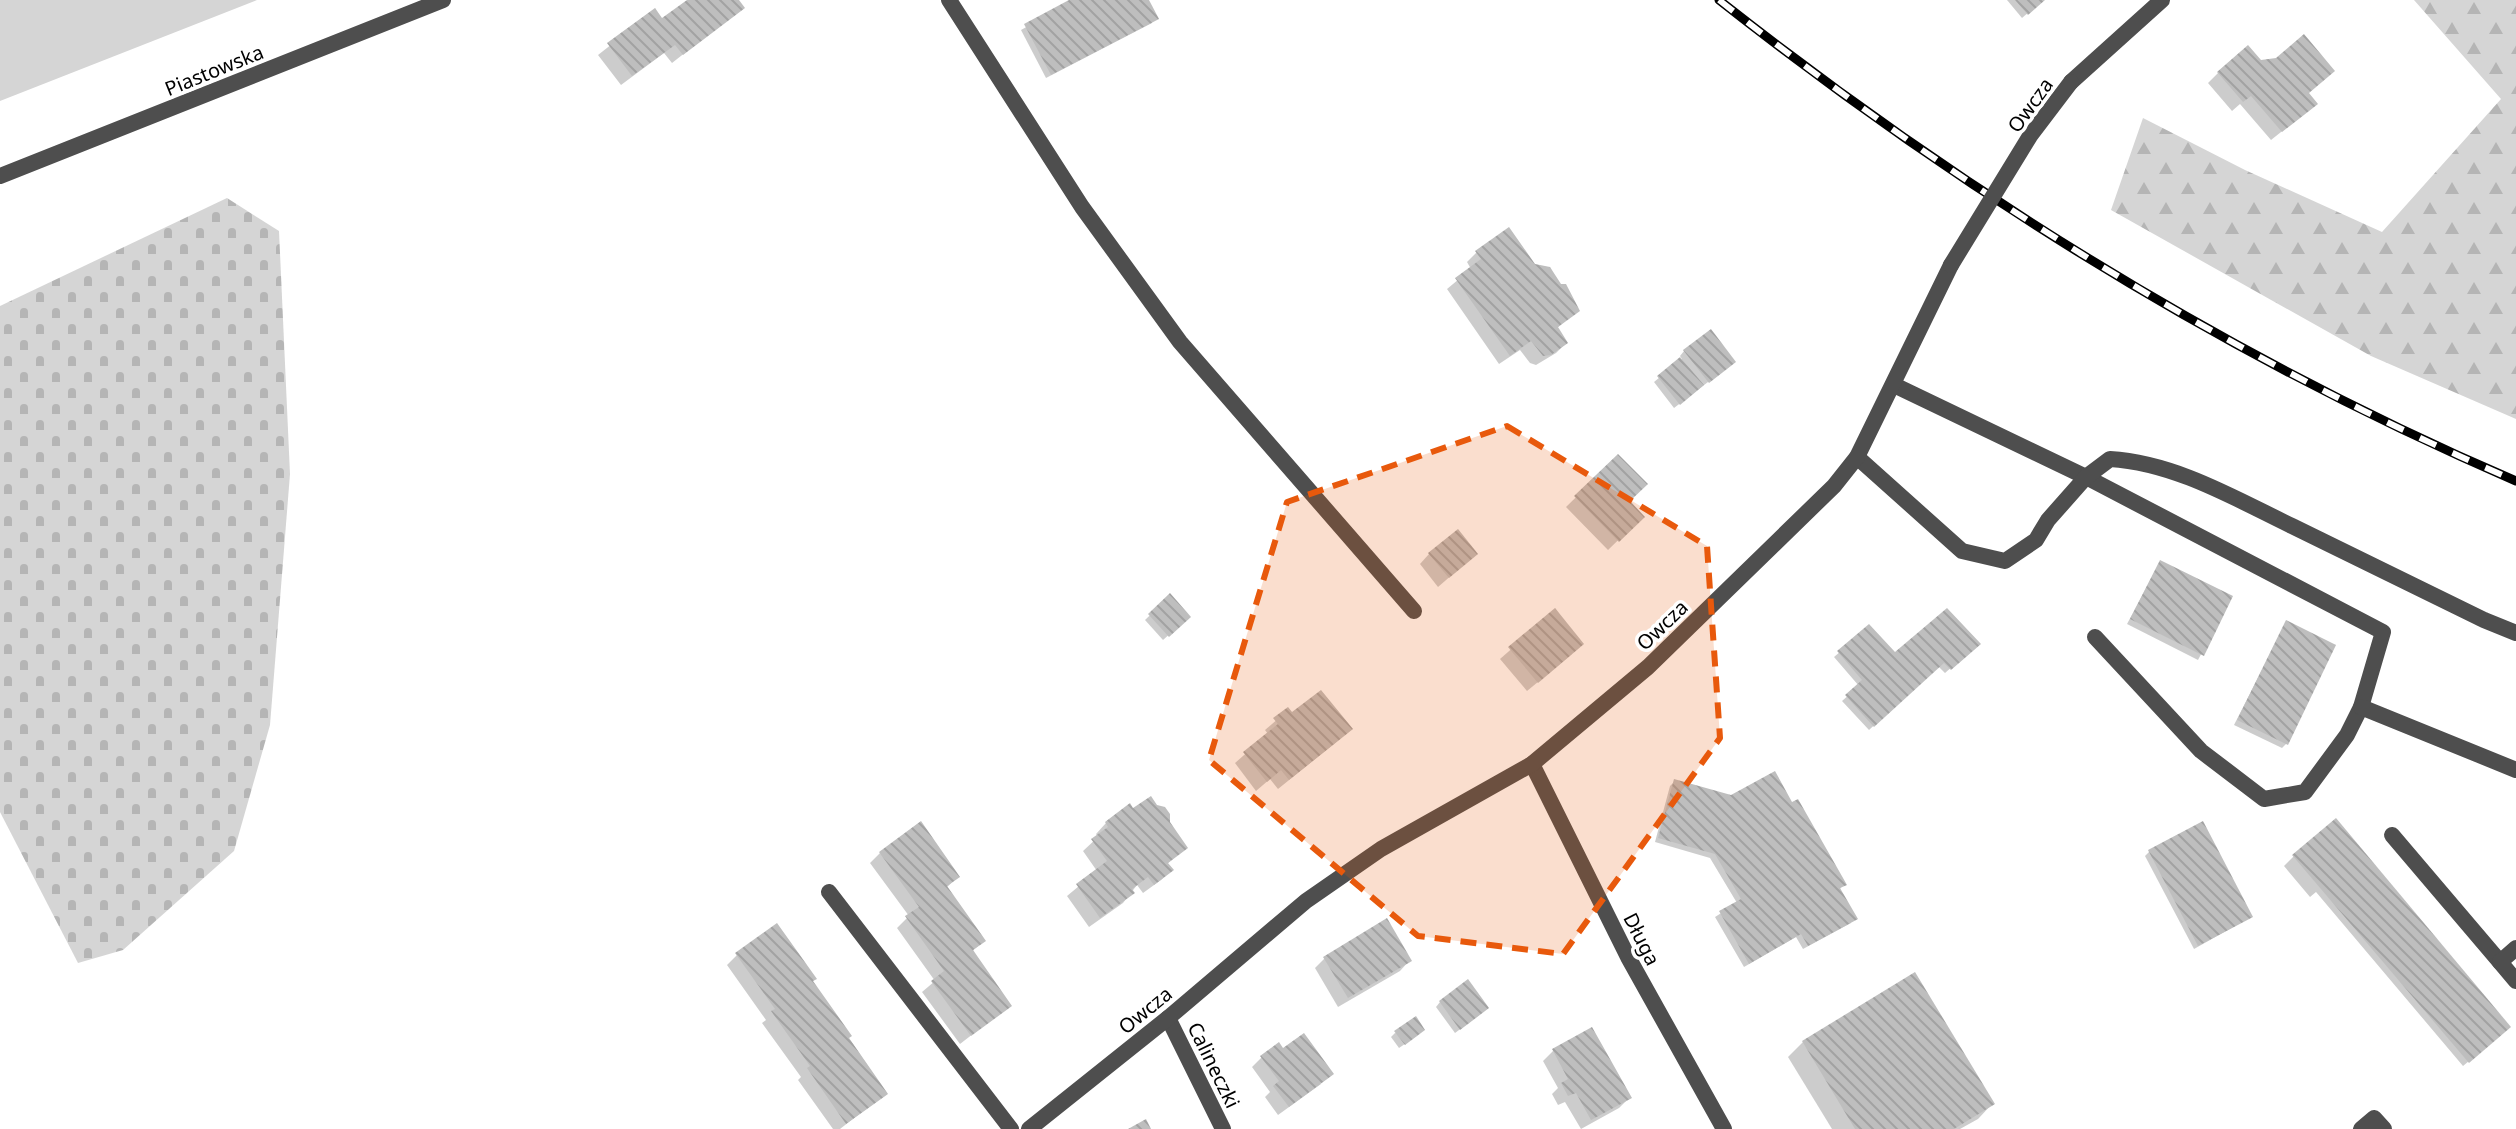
<svg xmlns="http://www.w3.org/2000/svg" width="2516" height="1129" viewBox="0 0 2516 1129" font-family="'Noto Sans',sans-serif">
  <defs>
    <pattern id="forest-firs" width="22" height="20" patternUnits="userSpaceOnUse" patternTransform="scale(2)"><rect width="22" height="20" fill="#d5d5d5"/><path d="M5 1l3.5 6h-7zM16 11l3.5 6h-7z" fill="#b5b5b5"/></pattern>
    <pattern id="cemetery-stones" width="16" height="16" patternUnits="userSpaceOnUse" patternTransform="scale(2)"><rect width="16" height="16" fill="#d5d5d5"/><path d="M2 7V4a2 2 0 0 1 4 0v3zM10 15v-3a2 2 0 0 1 4 0v3z" fill="#b5b5b5"/></pattern>
    <pattern id="building-back-hatch" width="6" height="6" patternUnits="userSpaceOnUse" patternTransform="scale(2)"><rect width="6" height="6" fill="#bebebe"/><path d="M-1 5l2 2M0 0l6 6M5-1l2 2" fill="none" stroke="#a2a2a2"/></pattern>
  </defs>
  <rect width="100%" height="100%" fill="#fff"/>
  <path fill="url(#forest-firs)" d="M 2414,0 L 2516,0 L 2516,419 L 2371,356 L 2111,210 L 2143,118 L 2245,170 L 2382,232 L 2501,99 Z"/>
  <path fill="url(#cemetery-stones)" d="M 227,198 L 279,231 L 290,474 L 270,725 L 234,851 L 123,950 L 78,963 L 0,812 L 0,306 Z"/>
  <path fill="#d5d5d5" d="M 0,0 L 257,0 L 0,101 Z"/>
  <g fill="#0003">
    <path d="M 690,0 L 736,0 L 742,8 L 672,63 L 664,53 L 621,85 L 598,55 L 654,11 L 662,21 Z"/>
    <path d="M 1074,0 L 1147,0 L 1152,23 L 1046,78 L 1021,30 Z"/>
    <path d="M 2007,0 L 2043,0 L 2022,18 Z"/>
    <path d="M 2261,62 L 2307,94 L 2305,113 L 2271,140 L 2240,104 L 2232,111 L 2208,83 L 2218,73 Z"/>
    <path d="M 1477,252 L 1534,266 L 1560,286 L 1577,310 L 1556,329 L 1566,343 L 1556,353 L 1536,365 L 1530,363 L 1520,350 L 1499,364 L 1447,289 L 1471,269 L 1467,262 Z"/>
    <path d="M 1684,351 L 1729,366 L 1674,408 L 1654,382 L 1682,359 L 1680,356 Z"/>
    <path d="M 1618,456 L 1627,501 L 1642,517 L 1608,550 L 1566,507 Z"/>
    <path d="M 1429,554 L 1476,554 L 1438,587 L 1420,564 Z"/>
    <path d="M 2160,562 L 2231,597 L 2198,660 L 2127,624 Z"/>
    <path d="M 1170,596 L 1189,617 L 1163,640 L 1145,620 Z"/>
    <path d="M 1555,611 L 1572,654 L 1527,691 L 1500,659 Z"/>
    <path d="M 2286,623 L 2286,744 L 2282,748 L 2234,725 Z"/>
    <path d="M 1869,627 L 1895,655 L 1978,644 L 1945,673 L 1938,666 L 1869,730 L 1842,701 L 1859,686 L 1834,657 Z"/>
    <path d="M 1288,710 L 1292,715 L 1340,739 L 1278,789 L 1270,779 L 1256,791 L 1235,763 L 1268,734 L 1265,730 Z"/>
    <path d="M 1675,781 L 1844,884 L 1839,890 L 1851,923 L 1803,949 L 1796,937 L 1744,967 L 1715,917 L 1737,903 L 1710,858 L 1655,842 L 1670,786 Z"/>
    <path d="M 1133,811 L 1168,823 L 1185,848 L 1167,864 L 1171,870 L 1161,880 L 1143,893 L 1137,885 L 1123,903 L 1089,927 L 1067,896 L 1097,871 L 1083,851 L 1098,837 L 1096,834 L 1106,823 Z"/>
    <path d="M 2149,852 L 2251,917 L 2194,949 L 2145,856 Z"/>
    <path d="M 880,853 L 958,877 L 946,888 L 984,941 L 971,952 L 1009,1006 L 960,1044 L 922,992 L 935,981 L 897,928 L 909,916 L 870,863 Z"/>
    <path d="M 2294,856 L 2504,1032 L 2463,1066 L 2316,892 L 2310,897 L 2284,866 Z"/>
    <path d="M 737,955 L 811,982 L 886,1093 L 840,1129 L 833,1129 L 798,1080 L 801,1077 L 762,1023 L 766,1020 L 727,965 Z"/>
    <path d="M 1325,958 L 1409,961 L 1400,971 L 1338,1007 L 1315,968 Z"/>
    <path d="M 1440,1002 L 1482,1013 L 1455,1033 L 1436,1007 Z"/>
    <path d="M 1591,1029 L 1629,1098 L 1619,1108 L 1581,1129 L 1565,1102 L 1558,1105 L 1552,1094 L 1558,1088 L 1543,1061 L 1553,1051 Z"/>
    <path d="M 1395,1033 L 1418,1035 L 1399,1048 L 1391,1037 Z"/>
    <path d="M 1803,1042 L 1992,1104 L 1978,1119 L 1960,1129 L 1832,1129 L 1788,1057 Z"/>
    <path d="M 1262,1057 L 1321,1084 L 1278,1115 L 1265,1097 L 1270,1092 L 1252,1067 Z"/>
  </g>
  <g fill="url(#building-back-hatch)">
    <path d="M 687,0 L 739,0 L 745,8 L 683,55 L 675,45 L 632,76 L 607,43 L 655,8 L 662,18 Z"/>
    <path d="M 1069,0 L 1149,0 L 1159,19 L 1051,75 L 1024,24 Z"/>
    <path d="M 2015,0 L 2045,0 L 2028,15 Z"/>
    <path d="M 2304,34 L 2335,71 L 2309,93 L 2318,104 L 2282,132 L 2251,96 L 2243,102 L 2217,72 L 2248,45 L 2261,60 L 2276,58 Z"/>
    <path d="M 1509,227 L 1535,264 L 1550,267 L 1561,284 L 1566,284 L 1580,311 L 1558,327 L 1568,343 L 1551,355 L 1543,356 L 1531,341 L 1510,356 L 1455,278 L 1481,259 L 1475,251 Z"/>
    <path d="M 1711,329 L 1736,362 L 1709,383 L 1683,350 Z"/>
    <path d="M 1680,357 L 1704,385 L 1680,405 L 1657,376 Z"/>
    <path d="M 1618,454 L 1648,484 L 1630,501 L 1645,517 L 1619,542 L 1574,496 Z"/>
    <path d="M 1458,529 L 1478,554 L 1449,578 L 1428,553 Z"/>
    <path d="M 2160,560 L 2233,596 L 2204,656 L 2130,619 Z"/>
    <path d="M 1170,593 L 1191,617 L 1169,637 L 1148,614 Z"/>
    <path d="M 1555,608 L 1584,644 L 1538,683 L 1508,647 Z"/>
    <path d="M 1947,608 L 1981,644 L 1951,670 L 1944,663 L 1874,727 L 1845,695 L 1862,680 L 1837,651 L 1869,624 L 1895,652 Z"/>
    <path d="M 2286,620 L 2336,645 L 2288,745 L 2237,720 Z"/>
    <path d="M 1321,690 L 1353,729 L 1289,780 L 1281,770 L 1267,782 L 1243,752 L 1278,724 L 1273,718 L 1288,707 L 1292,712 Z"/>
    <path d="M 1775,771 L 1792,802 L 1798,799 L 1847,885 L 1840,888 L 1858,919 L 1808,946 L 1801,934 L 1749,964 L 1719,911 L 1741,899 L 1715,854 L 1658,838 L 1674,779 L 1731,795 Z"/>
    <path d="M 1151,796 L 1157,805 L 1165,807 L 1170,814 L 1170,822 L 1188,848 L 1168,863 L 1174,870 L 1154,885 L 1148,877 L 1132,889 L 1135,893 L 1100,918 L 1076,884 L 1107,861 L 1091,839 L 1108,827 L 1105,822 L 1130,803 L 1133,808 Z"/>
    <path d="M 2336,818 L 2511,1027 L 2469,1063 L 2292,855 Z"/>
    <path d="M 921,821 L 960,877 L 947,886 L 986,941 L 973,950 L 1012,1006 L 971,1036 L 931,981 L 944,971 L 905,916 L 919,907 L 879,852 Z"/>
    <path d="M 2203,821 L 2253,917 L 2198,946 L 2148,850 Z"/>
    <path d="M 1387,918 L 1412,961 L 1348,998 L 1323,957 Z"/>
    <path d="M 777,923 L 817,979 L 813,981 L 852,1036 L 849,1038 L 888,1094 L 846,1124 L 807,1068 L 810,1066 L 771,1011 L 775,1009 L 735,953 Z"/>
    <path d="M 1915,972 L 1995,1104 L 1954,1129 L 1855,1129 L 1802,1041 Z"/>
    <path d="M 1468,979 L 1489,1008 L 1460,1030 L 1439,1001 Z"/>
    <path d="M 1416,1016 L 1425,1030 L 1405,1045 L 1394,1031 Z"/>
    <path d="M 1592,1027 L 1632,1098 L 1591,1120 L 1576,1093 L 1568,1096 L 1561,1083 L 1568,1079 L 1552,1049 Z"/>
    <path d="M 1304,1033 L 1334,1074 L 1289,1107 L 1273,1086 L 1279,1081 L 1260,1056 L 1279,1042 L 1283,1048 Z"/>
    <path d="M 1146,1119 L 1151,1129 L 1128,1129 Z"/>
  </g>
  <g fill="none" stroke-linecap="round" stroke-linejoin="round">
    <g stroke="#4e4e4e" stroke-width="16">
      <path d="M 949,0 L 1082,207 L 1180,342 L 1414,611"/>
      <path d="M 1894,385 L 2086,477 L 2383,632 L 2361,707 L 2347,735 L 2305,792 L 2264,799 L 2201,751 L 2095,637"/>
      <path d="M 1857,457 L 1962,551 L 2005,561 L 2036,540 L 2048,520 L 2086,477 L 2110,459 C 2175,463 2234,498 2292,526 C 2356,558 2420,589 2484,620 L 2516,633"/>
      <path d="M 2361,707 L 2516,770"/>
      <path d="M 2392,835 L 2500,962"/>
      <path d="M 829,892 L 1011,1129"/>
      <path d="M 2516,948 L 2500,962 L 2516,981"/>
      <path d="M 2361,1129 L 2374,1118 L 2384,1129"/>
    </g>
    <g stroke="#4e4e4e" stroke-width="16">
      <path d="M 2071,82 L 2162,0"/>
      <path d="M 1532,764 L 1628,957 L 1724,1129"/>
      <path d="M 1168,1018 L 1223,1129"/>
      <path d="M 1029,1129 L 1168,1018 L 1306,901 L 1381,849 L 1532,764 L 1648,667 L 1834,486 L 1857,457 L 1951,265"/>
    </g>
    <path stroke="#4e4e4e" stroke-width="16" d="M 0,176 L 443,0"/>
    <g stroke="#000" stroke-width="9">
      <path id="rail" d="M 1719,0 C 1963,192 2230,358 2516,481"/>
    </g>
    <use href="#rail" stroke="#fff" stroke-width="6" stroke-dasharray="18" stroke-linecap="butt"/>
    <path stroke="#4e4e4e" stroke-width="16" d="M 1951,265 L 2030,136 L 2071,82"/>
  </g>
  <path fill="#e8590c" fill-opacity="0.2" stroke="#e8590c" stroke-width="6" stroke-dasharray="16 10" stroke-linejoin="round" d="M 1507,426 L 1707,546 L 1720,738 L 1563,954 L 1418,936 L 1209,760 L 1287,502 Z"/>
  <g text-anchor="middle" dominant-baseline="central" stroke-width="7" stroke-linejoin="round" paint-order="stroke">
    <g font-size="20" fill="#000" stroke="#fff">
      <text transform="translate(214 70) rotate(-22)">Piastowska</text>
      <text transform="translate(2030 105) rotate(-54)">Owcza</text>
      <text transform="translate(1662 625) rotate(-44)">Owcza</text>
      <text transform="translate(1642 939) rotate(63)">Długa</text>
      <text transform="translate(1145 1010) rotate(-39)">Owcza</text>
      <text transform="translate(1214 1065) rotate(64)">Calineczki</text>
    </g>
  </g>
</svg>
